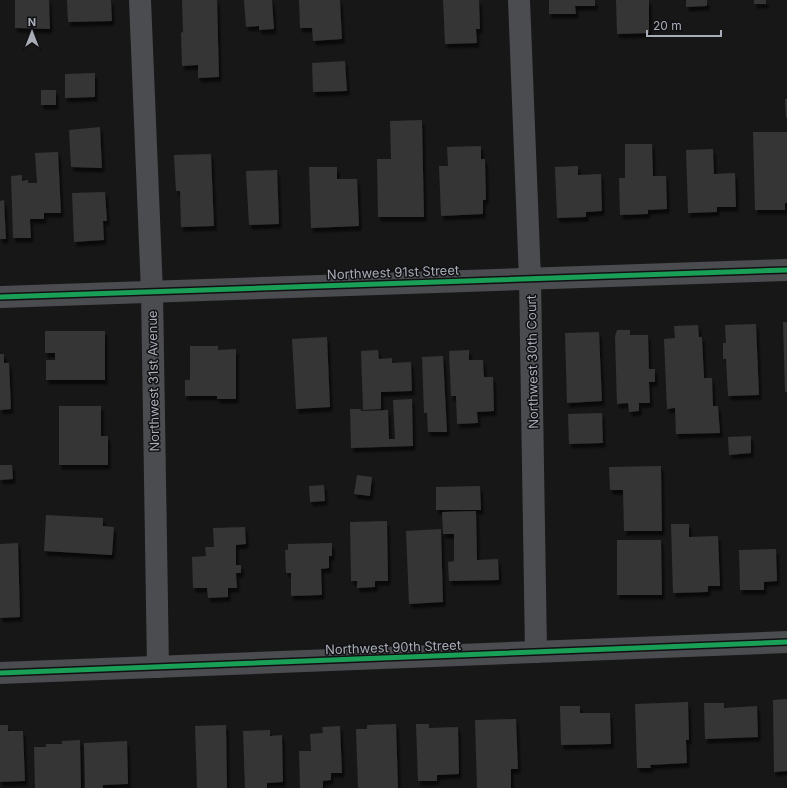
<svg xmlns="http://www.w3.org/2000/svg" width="787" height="788" viewBox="0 0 787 788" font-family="Inter,sans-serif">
  <defs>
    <filter id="shadow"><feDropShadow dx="2.5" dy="4.5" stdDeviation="1" flood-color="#0009"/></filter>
  </defs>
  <rect width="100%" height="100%" fill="#171717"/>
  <g fill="#353536" filter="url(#shadow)">
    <path d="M 15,0 L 49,0 L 50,29 L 15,28 Z"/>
    <path d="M 67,0 L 111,0 L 112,21 L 68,22 Z"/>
    <path d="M 182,0 L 217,0 L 219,77 L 198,78 L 198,65 L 182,66 L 181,33 L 183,32 Z"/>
    <path d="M 244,0 L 272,0 L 274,29 L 259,30 L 259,26 L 246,27 Z"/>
    <path d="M 299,0 L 340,0 L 342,39 L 313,41 L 312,28 L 300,28 Z"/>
    <path d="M 443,0 L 479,0 L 480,29 L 476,29 L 477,43 L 445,44 Z"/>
    <path d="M 549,0 L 595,0 L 595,6 L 575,6 L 576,14 L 549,14 Z"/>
    <path d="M 616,0 L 649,0 L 649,33 L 617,34 Z"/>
    <path d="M 686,0 L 707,0 L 707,6 L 686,7 Z"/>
    <rect x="754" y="0" width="12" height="4"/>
    <path d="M 345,61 L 347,91 L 313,92 L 312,63 Z"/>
    <path d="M 95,73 L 95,97 L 65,98 L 65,74 Z"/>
    <rect x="41" y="90" width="15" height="15"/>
    <path d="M 785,99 L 787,99 L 787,118 L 786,118 Z"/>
    <path d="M 422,120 L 424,217 L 378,217 L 377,159 L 391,159 L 390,121 Z"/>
    <path d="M 100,127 L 102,168 L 71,167 L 69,130 Z"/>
    <path d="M 753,132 L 787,132 L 787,203 L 785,203 L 785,210 L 755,210 Z"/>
    <path d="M 625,144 L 652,144 L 653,176 L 666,176 L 667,209 L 648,210 L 648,214 L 620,215 L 619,178 L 625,178 Z"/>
    <path d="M 481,146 L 481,159 L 485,159 L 486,200 L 483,200 L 483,214 L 441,216 L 439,166 L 448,166 L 447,147 Z"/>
    <path d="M 713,149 L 714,174 L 735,173 L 736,207 L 717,207 L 717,212 L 688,213 L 686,150 Z"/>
    <path d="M 58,152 L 61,213 L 44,213 L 44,219 L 30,219 L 31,238 L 13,238 L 11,176 L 22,175 L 22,181 L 28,180 L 28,183 L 37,183 L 35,153 Z"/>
    <path d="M 211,154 L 214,226 L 181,227 L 180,191 L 176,191 L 174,155 Z"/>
    <path d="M 578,166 L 578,175 L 601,174 L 602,211 L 586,212 L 586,217 L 557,218 L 555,167 Z"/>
    <path d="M 309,167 L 337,167 L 337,179 L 357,179 L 359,226 L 311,228 Z"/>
    <path d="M 277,170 L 279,224 L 249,225 L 246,171 Z"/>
    <path d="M 105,192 L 107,221 L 103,221 L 104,240 L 74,242 L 72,193 Z"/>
    <path d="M 4,200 L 6,239 L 0,239 L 0,201 Z"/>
    <path d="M 783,322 L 787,322 L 787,392 L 785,392 Z"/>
    <path d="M 756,324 L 759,395 L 728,396 L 726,359 L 723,359 L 723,343 L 726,343 L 725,325 Z"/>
    <path d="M 698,325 L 699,337 L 702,337 L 704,378 L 712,378 L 713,406 L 718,406 L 720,433 L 676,434 L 675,408 L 667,409 L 664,339 L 675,338 L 674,326 Z"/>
    <path d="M 617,330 L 630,330 L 630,335 L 648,335 L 649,369 L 655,369 L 655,382 L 649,382 L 650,403 L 639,403 L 639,411 L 629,412 L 628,403 L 617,404 L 615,336 Z"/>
    <path d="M 45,331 L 105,331 L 105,380 L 46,380 L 46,360 L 55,360 L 55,353 L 45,353 Z"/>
    <path d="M 599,332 L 602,401 L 567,403 L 565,333 Z"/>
    <path d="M 327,337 L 330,407 L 296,409 L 292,339 Z"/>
    <path d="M 190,346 L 218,346 L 218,350 L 236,349 L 236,399 L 217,399 L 217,396 L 185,396 L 185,380 L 190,380 Z"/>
    <path d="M 378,350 L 379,359 L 392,358 L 392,363 L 411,362 L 412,391 L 381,392 L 381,409 L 363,410 L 361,351 Z"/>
    <path d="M 469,350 L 469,360 L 483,360 L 484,377 L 493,377 L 494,411 L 477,412 L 478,423 L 457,424 L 456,396 L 451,396 L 449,351 Z"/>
    <path d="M 0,354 L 4,354 L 4,363 L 9,363 L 11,409 L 0,410 Z"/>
    <path d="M 443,356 L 447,432 L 428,432 L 427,413 L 424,413 L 422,357 Z"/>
    <path d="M 412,399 L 413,446 L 351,448 L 350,409 L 361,409 L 361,411 L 388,410 L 389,439 L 395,439 L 393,400 Z"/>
    <path d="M 59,406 L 101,406 L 101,436 L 108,436 L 108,465 L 59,465 Z"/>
    <path d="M 602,413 L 603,443 L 569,444 L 568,414 Z"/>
    <path d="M 751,436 L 751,453 L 729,455 L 728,437 Z"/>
    <path d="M 0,465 L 12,465 L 13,479 L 0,480 Z"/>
    <path d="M 661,466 L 662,531 L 624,531 L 623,490 L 610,490 L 609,467 Z"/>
    <path d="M 357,475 L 372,477 L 370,496 L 354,494 Z"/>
    <path d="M 324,485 L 325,501 L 310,502 L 309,486 Z"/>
    <path d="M 480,486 L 481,510 L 436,510 L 436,487 Z"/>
    <path d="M 476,511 L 477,560 L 498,559 L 499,580 L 449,581 L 448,562 L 454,561 L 454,534 L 443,534 L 442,512 Z"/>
    <path d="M 46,515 L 103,518 L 103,526 L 114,527 L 112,555 L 44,551 Z"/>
    <path d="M 387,521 L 388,581 L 375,581 L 375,587 L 357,588 L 357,581 L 351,581 L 350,522 Z"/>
    <path d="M 671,524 L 689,524 L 689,537 L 718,536 L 720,586 L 708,586 L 708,592 L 673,593 Z"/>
    <path d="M 245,527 L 246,544 L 236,545 L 236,565 L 241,565 L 241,573 L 236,573 L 237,588 L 228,588 L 228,597 L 208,598 L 207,588 L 193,588 L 192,557 L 206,556 L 205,547 L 214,547 L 213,528 Z"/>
    <path d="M 441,529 L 443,602 L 409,604 L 406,531 Z"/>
    <path d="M 617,540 L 661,540 L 662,595 L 617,595 Z"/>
    <path d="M 18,543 L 20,617 L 0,618 L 0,544 Z"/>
    <path d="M 332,543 L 332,556 L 329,556 L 329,568 L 321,569 L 322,595 L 291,596 L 291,573 L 286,573 L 285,550 L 288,550 L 288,544 Z"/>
    <path d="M 776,549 L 777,581 L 764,582 L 764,590 L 740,590 L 739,550 Z"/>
    <path d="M 787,699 L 787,771 L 774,772 L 773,700 Z"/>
    <path d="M 688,702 L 689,740 L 686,740 L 687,763 L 650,765 L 651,768 L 637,768 L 635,704 Z"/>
    <path d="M 704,703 L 724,703 L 724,708 L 757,706 L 758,737 L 705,739 Z"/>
    <path d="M 560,706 L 580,706 L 580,713 L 610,713 L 611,744 L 561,745 Z"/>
    <path d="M 516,719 L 518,769 L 511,769 L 511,788 L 477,788 L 475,720 Z"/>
    <path d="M 396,724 L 398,788 L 358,788 L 356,729 L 367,729 L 367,725 Z"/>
    <path d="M 416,724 L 429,724 L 429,728 L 458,727 L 459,774 L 437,775 L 437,781 L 418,781 Z"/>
    <path d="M 0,725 L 8,725 L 8,731 L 23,731 L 25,781 L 0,782 Z"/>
    <path d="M 226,725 L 227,788 L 197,788 L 195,726 Z"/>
    <path d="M 340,726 L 342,773 L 331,773 L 331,780 L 323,781 L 323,788 L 300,788 L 299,751 L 311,751 L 310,734 L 323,733 L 322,727 Z"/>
    <path d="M 270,730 L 270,736 L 282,735 L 283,782 L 267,783 L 267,788 L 245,788 L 243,731 Z"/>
    <path d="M 80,740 L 81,788 L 35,788 L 34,747 L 46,747 L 46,744 L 62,744 L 62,741 Z"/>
    <path d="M 127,741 L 128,784 L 103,785 L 103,788 L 85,788 L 84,743 Z"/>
  </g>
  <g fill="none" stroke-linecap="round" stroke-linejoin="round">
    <g stroke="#4b4c50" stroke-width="22">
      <path d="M 140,0 L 152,292 L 158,667"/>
      <path d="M 519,0 L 530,279 L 536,652"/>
      <path d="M 0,297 L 787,270"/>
      <path d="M 0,673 L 787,642"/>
    </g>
    <g stroke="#111113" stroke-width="8">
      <g id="cycleway">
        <path d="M 0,297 L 787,270"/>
        <path d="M 0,673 L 787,642"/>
      </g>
    </g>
    <use href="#cycleway" stroke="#1a9f57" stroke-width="5"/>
  </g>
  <g text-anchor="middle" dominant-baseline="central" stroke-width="3" stroke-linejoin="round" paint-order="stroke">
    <g font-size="13" fill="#a8adb8" stroke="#111113">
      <text transform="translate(393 272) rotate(-2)">Northwest 91st Street</text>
      <text transform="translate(532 362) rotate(-91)">Northwest 30th Court</text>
      <text transform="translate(153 381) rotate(-91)">Northwest 31st Avenue</text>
      <text transform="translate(393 647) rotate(-2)">Northwest 90th Street</text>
    </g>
  </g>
  <g transform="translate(32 32)" stroke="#111113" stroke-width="3" paint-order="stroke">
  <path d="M0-3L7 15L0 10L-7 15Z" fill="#a8adb8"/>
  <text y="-6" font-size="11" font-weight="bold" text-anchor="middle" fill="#a8adb8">N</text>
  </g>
  <path d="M647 30v6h74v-6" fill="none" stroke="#a8adb8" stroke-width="2"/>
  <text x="653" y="30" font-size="12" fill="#a8adb8" stroke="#111113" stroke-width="3" paint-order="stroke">20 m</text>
</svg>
